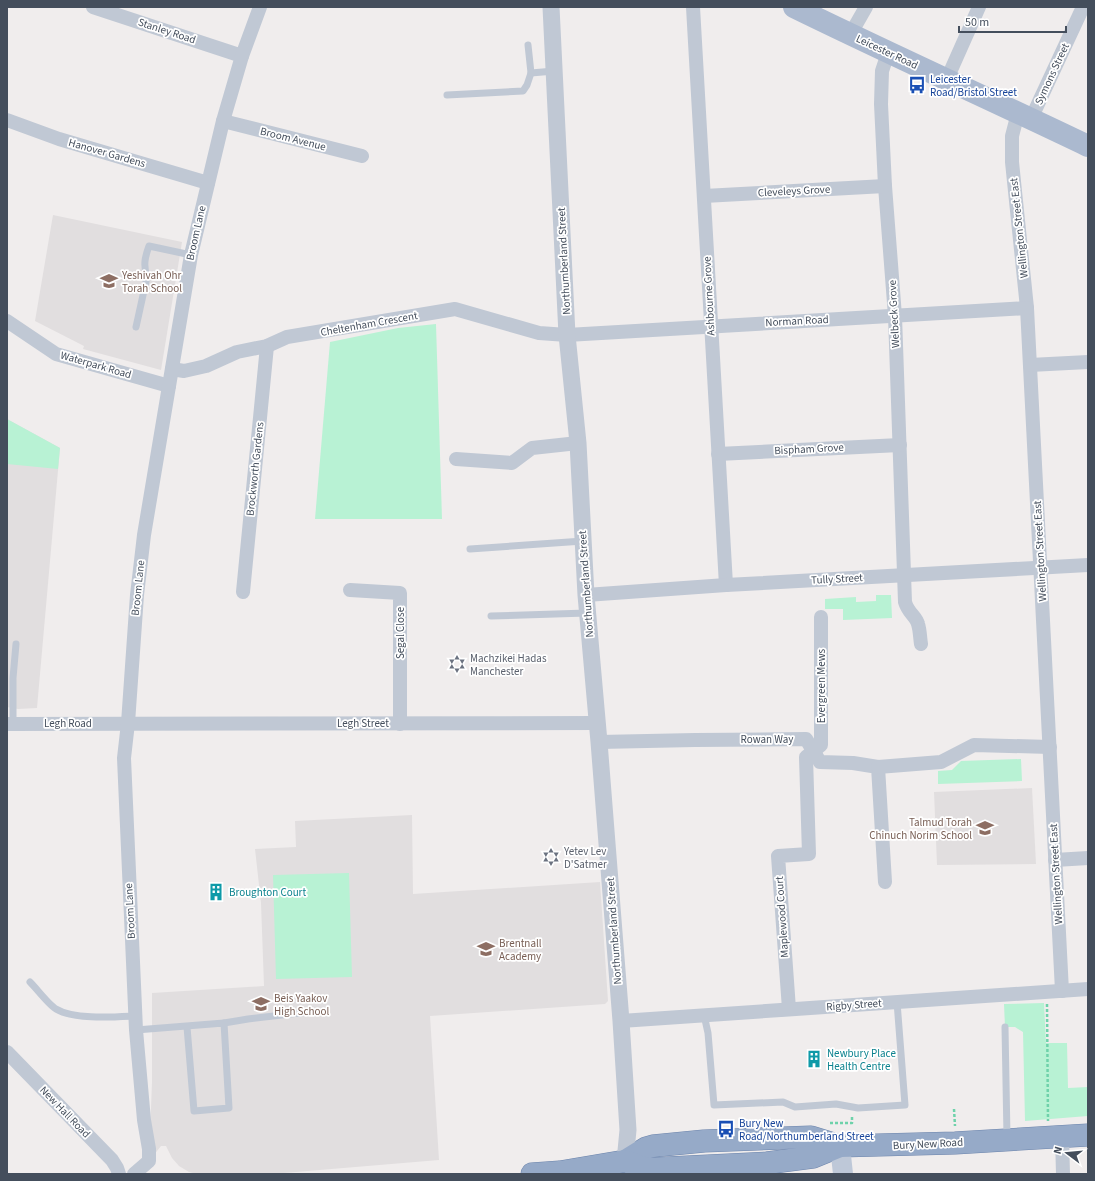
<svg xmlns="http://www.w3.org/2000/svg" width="1095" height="1181" viewBox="0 0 1095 1181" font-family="'Source Sans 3',sans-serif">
  <rect width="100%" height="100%" fill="#f0eded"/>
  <g fill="#e1dedf">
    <path d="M 53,215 L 182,242 L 161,370 L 83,349 L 84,346 L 35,321 Z"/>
    <path d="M 7,419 L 60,448 L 37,708 L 18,709 L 7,707 Z"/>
    <path d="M 1032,788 L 1036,864 L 937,865 L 934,792 Z"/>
    <path d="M 412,815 L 413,894 L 600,882 L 608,1001 L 605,1004 L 430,1016 L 439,1160 L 272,1174 L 197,1174 L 189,1172 L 179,1166 L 172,1158 L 166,1146 L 161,1146 L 149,1161 L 152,1082 L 152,993 L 264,986 L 261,903 L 255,849 L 296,847 L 295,821 Z"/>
  </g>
  <g fill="#b8f2d4">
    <path d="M 436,324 L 442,519 L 315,519 L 330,342 L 398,328 Z"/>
    <path d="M 7,419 L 60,448 L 58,469 L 7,464 Z"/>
    <path d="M 876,595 L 891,595 L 892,618 L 843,620 L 843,609 L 825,609 L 825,599 L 856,597 L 856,602 L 876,601 Z"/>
    <path d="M 1021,759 L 1022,781 L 938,784 L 938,771 L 952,770 L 961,761 Z"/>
    <path d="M 349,873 L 352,977 L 276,979 L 273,875 Z"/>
    <path d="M 1044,1003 L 1046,1043 L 1067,1043 L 1068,1088 L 1088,1087 L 1088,1116 L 1025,1121 L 1023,1032 L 1015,1027 L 1005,1027 L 1004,1004 Z"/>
  </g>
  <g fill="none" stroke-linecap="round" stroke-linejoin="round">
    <g stroke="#6d85ac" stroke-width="23">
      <g id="trunk">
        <path d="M 625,1161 L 646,1148 L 653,1146 L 704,1141 L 811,1137 L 840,1146"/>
        <path d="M 532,1174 L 560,1172 L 625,1161 L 646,1169 L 767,1163 L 813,1157 L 840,1146 L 955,1143 L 1088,1135"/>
      </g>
    </g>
    <g stroke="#6ed2aa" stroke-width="2.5" stroke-dasharray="3 2" stroke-linecap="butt">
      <path d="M 1047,1004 L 1048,1121"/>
      <path d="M 954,1109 L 955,1126"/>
      <path d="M 830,1123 L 852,1123 L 852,1116"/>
    </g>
    <g stroke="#c0c8d4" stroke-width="7">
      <path d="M 528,45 L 531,73 L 554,71"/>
      <path d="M 447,95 L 523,91 L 527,85 L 531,73"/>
      <path d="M 136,327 L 147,277 C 143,265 145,257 149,246 L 191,255"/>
      <path d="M 470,549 L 583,541"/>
      <path d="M 491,616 L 587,613"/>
      <path d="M 13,723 L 13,678 L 16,644"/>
      <path d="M 30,982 C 37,989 49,1005 56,1009 C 74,1020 114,1017 135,1016"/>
      <path d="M 704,1015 L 708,1033 L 714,1105 L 783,1102 L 795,1107 L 836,1104 L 858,1108 L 905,1105 L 897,1002"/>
      <path d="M 224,1023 L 248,1019 L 308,1012"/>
      <path d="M 1005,1027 L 1007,1137"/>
      <path d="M 136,1030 L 224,1023 L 229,1108 L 194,1111 L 187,1027"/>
    </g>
    <g stroke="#c0c8d4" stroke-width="14">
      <path d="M 93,7 L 242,56"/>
      <path d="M 693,7 L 726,585"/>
      <path d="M 850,35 L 866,7"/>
      <path d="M 888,53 L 882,71 L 881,104 L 885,186 L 895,316 L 905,602 C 908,613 916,616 918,624 C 920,630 920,638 921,644"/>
      <path d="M 947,79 L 979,7"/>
      <path d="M 1018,113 L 1012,136 L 1012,162 L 1027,308 L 1062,991"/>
      <path d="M 1031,119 L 1083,7"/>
      <path d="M 7,120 L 59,139 L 208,183"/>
      <path d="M 223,121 L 362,156"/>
      <path d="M 704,196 L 885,186"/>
      <path d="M 7,321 L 56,354 L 169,386"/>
      <path d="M 1030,365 L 1088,362"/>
      <path d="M 172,369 L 184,371 L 206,366 L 237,352 L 267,346 L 287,337 L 455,309 L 539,333 L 567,335 L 1027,308"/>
      <path d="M 718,454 L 900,445"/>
      <path d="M 456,459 L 512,463 L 532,448 L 578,443"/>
      <path d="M 350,590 L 400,593 L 400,724"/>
      <path d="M 243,592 L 267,346"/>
      <path d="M 586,595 L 726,585 L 1088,565"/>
      <path d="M 7,724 L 597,723"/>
      <path d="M 599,742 L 695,740 L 806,739 L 820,762 L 853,763 L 878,767 L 885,882"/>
      <path d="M 878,767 L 941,762 L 974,745 L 1050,747"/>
      <path d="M 1055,860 L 1088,858"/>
      <path d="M 789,1009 L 778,856 L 809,854 L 806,757 L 821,745 L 821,617"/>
      <path d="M 621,1021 L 1088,989"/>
      <path d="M 7,1052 L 112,1160 L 117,1168 L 119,1174"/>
      <path d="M 1062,1137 L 1063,1174"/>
      <path d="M 134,1174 L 149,1161 L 149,1149 L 144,1120 L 136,1030 L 124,758 L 128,723 L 137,595 L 144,535 L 191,255 L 223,121 L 242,56 L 260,7"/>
    </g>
    <path stroke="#c0c8d4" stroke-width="17" d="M 551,7 L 567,335 L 578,443 L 586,595 L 599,742 L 621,1021 L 628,1130 L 625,1161"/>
    <path stroke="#bec8d8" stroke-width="20" d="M 840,1146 L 843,1174"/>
    <path stroke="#abb9cf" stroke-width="22" d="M 794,7 C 892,55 990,99 1088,146"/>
    <use href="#trunk" stroke="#96aac8" stroke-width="22"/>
  </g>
  <defs>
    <g id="bus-bare" transform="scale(1.38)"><path d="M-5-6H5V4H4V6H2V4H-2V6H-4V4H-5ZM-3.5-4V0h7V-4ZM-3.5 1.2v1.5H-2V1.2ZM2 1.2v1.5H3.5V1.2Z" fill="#1a4fb4" stroke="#fff" stroke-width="2.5" paint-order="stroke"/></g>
    <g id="school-bare" transform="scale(1.38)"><path d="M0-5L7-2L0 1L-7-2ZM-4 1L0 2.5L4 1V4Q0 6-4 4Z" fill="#8d6e63" stroke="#fff" stroke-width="2.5" paint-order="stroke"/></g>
    <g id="synagogue-bare" transform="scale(1.38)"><path d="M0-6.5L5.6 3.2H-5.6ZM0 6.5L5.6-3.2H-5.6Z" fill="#6b7280" stroke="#fff" stroke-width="2.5" paint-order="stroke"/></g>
    <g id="building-bare" transform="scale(1.38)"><path d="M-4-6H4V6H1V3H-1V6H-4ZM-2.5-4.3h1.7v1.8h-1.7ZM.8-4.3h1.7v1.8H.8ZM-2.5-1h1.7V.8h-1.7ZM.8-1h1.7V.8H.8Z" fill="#0f9aa8" stroke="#fff" stroke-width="2.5" paint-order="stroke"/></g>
  </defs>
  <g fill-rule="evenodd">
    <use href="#bus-bare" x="917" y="85"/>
    <use href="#school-bare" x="109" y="281"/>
    <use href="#synagogue-bare" x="457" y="664"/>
    <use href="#school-bare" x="985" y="828"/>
    <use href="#synagogue-bare" x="551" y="857"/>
    <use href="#building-bare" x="216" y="892"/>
    <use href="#school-bare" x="486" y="949"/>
    <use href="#school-bare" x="261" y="1004"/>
    <use href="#building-bare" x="814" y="1059"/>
    <use href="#bus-bare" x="726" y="1129"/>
  </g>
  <g text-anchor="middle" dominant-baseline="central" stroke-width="3.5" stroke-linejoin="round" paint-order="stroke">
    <g font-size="11" fill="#444e5c" stroke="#fff">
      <text transform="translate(167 31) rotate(18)">Stanley Road</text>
      <text transform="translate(887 52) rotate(25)">Leicester Road</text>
      <text transform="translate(1052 74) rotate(-65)">Symons Street</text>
      <text transform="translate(293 139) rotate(14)">Broom Avenue</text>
      <text transform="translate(107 153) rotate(16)">Hanover Gardens</text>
      <text transform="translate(794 191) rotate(-3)">Cleveleys Grove</text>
      <text transform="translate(1019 228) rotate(-96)">Wellington Street East</text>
      <text transform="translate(196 233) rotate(-77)">Broom Lane</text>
      <text transform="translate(564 261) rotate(-93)">Northumberland Street</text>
      <text transform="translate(709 296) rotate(-93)">Ashbourne Grove</text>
      <text transform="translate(894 314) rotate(-93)">Welbeck Grove</text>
      <text transform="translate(797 321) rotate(-3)">Norman Road</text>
      <text transform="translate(369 324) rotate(-10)">Cheltenham Crescent</text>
      <text transform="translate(96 365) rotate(16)">Waterpark Road</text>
      <text transform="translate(809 449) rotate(-3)">Bispham Grove</text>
      <text transform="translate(255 469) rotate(-84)">Brockworth Gardens</text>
      <text transform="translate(1040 551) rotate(-93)">Wellington Street East</text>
      <text transform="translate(837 579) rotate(-3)">Tully Street</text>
      <text transform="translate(586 584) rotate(-94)">Northumberland Street</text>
      <text transform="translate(138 588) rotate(-84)">Broom Lane</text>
      <text transform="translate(400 633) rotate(-90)">Segal Close</text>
      <text transform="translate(821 686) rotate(-90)">Evergreen Mews</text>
      <text x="68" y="723">Legh Road</text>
      <text x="363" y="723">Legh Street</text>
      <text x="767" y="739">Rowan Way</text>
      <text transform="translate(1056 874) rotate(-93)">Wellington Street East</text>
      <text transform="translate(130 911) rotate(-93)">Broom Lane</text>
      <text transform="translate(782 917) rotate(-94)">Maplewood Court</text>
      <text transform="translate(614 931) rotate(-94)">Northumberland Street</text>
      <text transform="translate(854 1005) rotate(-4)">Rigby Street</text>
      <text transform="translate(65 1112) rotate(46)">New Hall Road</text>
      <text transform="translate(928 1144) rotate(-3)">Bury New Road</text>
    </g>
    <g font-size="11" fill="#164399" stroke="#fff" text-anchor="start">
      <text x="930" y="79">Leicester<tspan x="930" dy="13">Road/Bristol Street</tspan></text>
      <text x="739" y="1123">Bury New<tspan x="739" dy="13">Road/Northumberland Street</tspan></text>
    </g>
    <g font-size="11" fill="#785e54" stroke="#fff" text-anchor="start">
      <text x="122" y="275">Yeshivah Ohr<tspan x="122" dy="13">Torah School</tspan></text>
      <text x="972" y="822" text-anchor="end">Talmud Torah<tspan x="972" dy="13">Chinuch Norim School</tspan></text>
      <text x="499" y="943">Brentnall<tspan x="499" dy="13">Academy</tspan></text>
      <text x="274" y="998">Beis Yaakov<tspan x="274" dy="13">High School</tspan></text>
    </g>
    <g font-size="11" fill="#5b616d" stroke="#fff" text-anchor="start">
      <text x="470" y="658">Machzikei Hadas<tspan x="470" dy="13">Manchester</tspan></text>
      <text x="564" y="851">Yetev Lev<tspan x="564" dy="13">D'Satmer</tspan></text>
    </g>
    <g font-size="11" fill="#0d838f" stroke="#fff" text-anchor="start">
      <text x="229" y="892">Broughton Court</text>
      <text x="827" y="1053">Newbury Place<tspan x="827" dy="13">Health Centre</tspan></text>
    </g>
  </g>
  <rect width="1095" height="1181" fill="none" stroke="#444e5c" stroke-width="16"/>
  <g transform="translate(1067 1153) rotate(286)" stroke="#ffffff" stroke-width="3" paint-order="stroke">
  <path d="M0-3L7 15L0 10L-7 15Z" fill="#444e5c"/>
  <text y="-6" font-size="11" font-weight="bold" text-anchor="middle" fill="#444e5c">N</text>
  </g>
  <path d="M959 26v6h107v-6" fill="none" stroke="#444e5c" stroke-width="2"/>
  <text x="965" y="26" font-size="12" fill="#444e5c" stroke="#ffffff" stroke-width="3" paint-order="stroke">50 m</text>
</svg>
